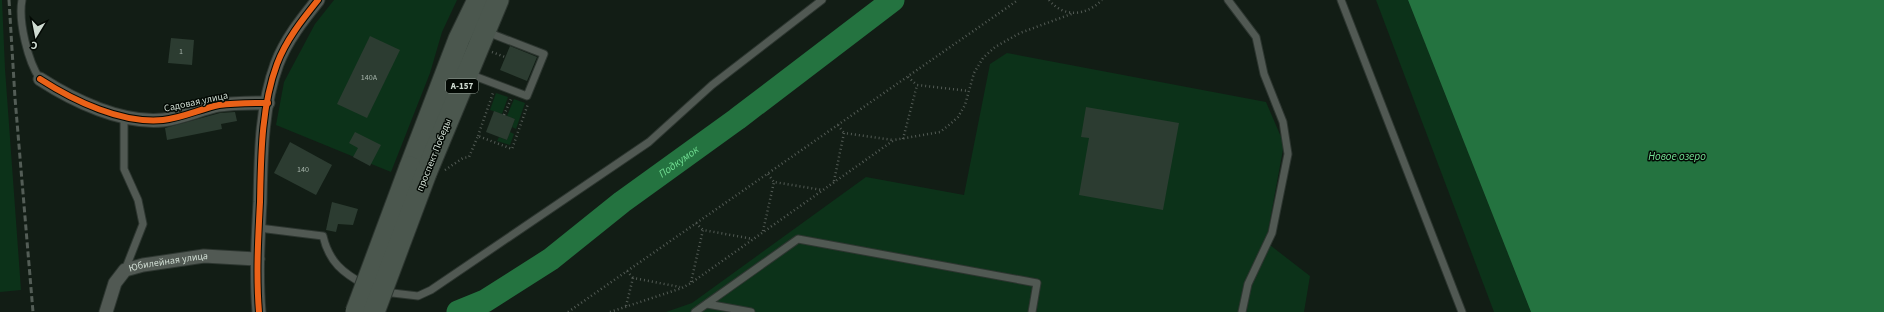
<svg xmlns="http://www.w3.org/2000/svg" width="1884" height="312" viewBox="0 0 1884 312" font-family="'Source Sans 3',sans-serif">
  <rect width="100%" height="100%" fill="#121d15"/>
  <g fill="#0c3219">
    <path d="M 0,0 L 2,0 L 5,69 L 21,290 L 0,292 Z"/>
    <path d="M 334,0 L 457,0 L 442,32 L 430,73 L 391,172 L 276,125 L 284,82 L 315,24 Z"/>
    <path d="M 1376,0 L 1408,0 L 1531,312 L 1494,312 Z"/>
    <path d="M 1007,53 L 1266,102 L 1284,144 L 1266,242 L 1310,276 L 1304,312 L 666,312 L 692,303 L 866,177 L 964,195 L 990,64 Z"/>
    <path d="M 496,93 L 508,97 L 502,114 L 490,110 Z"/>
    <path d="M 514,99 L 525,103 L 516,129 L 512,127 L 515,119 L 507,116 Z"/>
    <path d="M 510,132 L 514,134 L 510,145 L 497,141 L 499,137 L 507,140 Z"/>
  </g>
  <path fill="#247340" d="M 1408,0 L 1884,0 L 1884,312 L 1531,312 Z"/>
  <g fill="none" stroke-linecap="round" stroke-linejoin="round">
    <path stroke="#247340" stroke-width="23" id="s1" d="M 458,312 L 485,301 L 551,259 L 622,202 L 737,119 L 893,0"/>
  </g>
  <g fill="#2c3c31">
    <path d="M 370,36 L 400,50 L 367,118 L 337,104 Z"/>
    <path d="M 171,38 L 194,40 L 192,65 L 168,63 Z"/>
    <path d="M 510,46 L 537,57 L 527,81 L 500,70 Z"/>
    <path d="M 1086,107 L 1179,123 L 1163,210 L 1079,195 L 1089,138 L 1081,137 Z"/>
    <path d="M 494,111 L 515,119 L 507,140 L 486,132 Z"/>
    <path d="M 235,112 L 237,121 L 221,124 L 222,129 L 167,140 L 165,128 L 220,113 Z"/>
    <path d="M 355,132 L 381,145 L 370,166 L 353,157 L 358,148 L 349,143 Z"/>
    <path d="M 290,142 L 332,165 L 316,195 L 274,173 Z"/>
    <path d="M 332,202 L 358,209 L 353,225 L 338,224 L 336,232 L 326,230 Z"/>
  </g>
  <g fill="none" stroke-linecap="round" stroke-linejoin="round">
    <g stroke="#2d3630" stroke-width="9">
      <g id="lane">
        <path d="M 22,0 C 18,21 28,62 40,79"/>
        <path d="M 1228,0 L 1256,37 L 1264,74 L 1283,122 L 1288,154 L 1272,233 L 1248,284 L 1242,312"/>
        <path d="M 1341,0 L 1462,312"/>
        <path d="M 469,74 L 527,96 L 544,54 L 487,32"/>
        <path d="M 124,116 L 124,169 L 138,200 L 143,224 L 125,270"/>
        <path d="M 259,228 L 323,236 C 329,262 343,273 365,285"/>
        <path d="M 384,292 L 418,296 L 431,290 L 649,142 L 712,85 L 822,0"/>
        <path d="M 707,304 L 751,312"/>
        <path d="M 695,312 L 798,239 L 1037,283 L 1032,312"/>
      </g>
    </g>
    <g stroke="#2d3630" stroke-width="15">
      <g id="street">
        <path d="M 40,79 C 74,101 122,124 163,120 C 182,118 200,109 219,105 C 235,103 251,103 268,103"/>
        <path id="s2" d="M 106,312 L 115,283 L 125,270 L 143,265 L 204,256 L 258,259"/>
        <path d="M 259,312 C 256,276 258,239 260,202 C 261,157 261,107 277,64 C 286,40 302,20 318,0"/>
      </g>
    </g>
    <g stroke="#2d3630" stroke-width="23">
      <g id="primary">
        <path d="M 410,167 L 459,39 L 478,0"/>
        <path d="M 426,173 L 498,0"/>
      </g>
    </g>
    <g stroke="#535b55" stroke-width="2.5" stroke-dasharray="1 3" stroke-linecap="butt">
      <path d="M 1049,0 C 1064,18 1086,16 1102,0"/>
      <path d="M 492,52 L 505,57"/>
      <path d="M 908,77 L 917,85"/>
      <path d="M 504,115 L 511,99"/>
      <path d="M 838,125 L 844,133"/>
      <path d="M 478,136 L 493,93"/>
      <path d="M 903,139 L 917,85 L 969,91"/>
      <path d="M 445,170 L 463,158 L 469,157 L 478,136 L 512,149 L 528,104"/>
      <path d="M 768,174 L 774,182"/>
      <path d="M 834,181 L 844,133 L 893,140"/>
      <path d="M 696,223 L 703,230"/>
      <path d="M 763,231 L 774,182 L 822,190"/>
      <path d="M 627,271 L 633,278"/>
      <path d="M 691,282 L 703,230 L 753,239"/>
      <path d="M 626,306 L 633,278 L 680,287"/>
      <path d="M 568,312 L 1018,0"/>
      <path d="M 610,312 L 682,288 L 691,283 L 894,140 L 940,132 L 949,125 L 958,117 L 965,105 L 974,73 L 983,58 L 995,47 L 1020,33 L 1074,13"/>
    </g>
    <use href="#lane" stroke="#515953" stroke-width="7"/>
    <use href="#street" stroke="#515953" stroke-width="13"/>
    <use href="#primary" stroke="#4b574e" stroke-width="21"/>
    <path stroke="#535d56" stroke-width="3" stroke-dasharray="6 3" stroke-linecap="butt" d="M 9,0 L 15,98 L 33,312"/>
    <g stroke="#2d3630" stroke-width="23" stroke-linecap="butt">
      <g id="primary-bridge">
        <path d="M 356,312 L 410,167"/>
        <path d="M 374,312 L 426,173"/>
      </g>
    </g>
    <use href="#primary-bridge" stroke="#4b574e" stroke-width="21"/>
    <g stroke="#030904" stroke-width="8">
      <g id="cycleway">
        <path d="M 40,79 C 74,101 122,124 163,120 C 182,118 200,109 219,105 C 235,103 251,103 268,103"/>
        <path d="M 259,312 C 256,276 258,239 260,202 C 261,157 261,107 277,64 C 286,40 302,20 318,0"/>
      </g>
    </g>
    <use href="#cycleway" stroke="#ea6118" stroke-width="6"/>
  </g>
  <g text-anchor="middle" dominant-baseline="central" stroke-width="3" stroke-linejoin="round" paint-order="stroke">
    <g font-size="8" fill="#a6b4aa">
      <text x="181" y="51">1</text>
      <text x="369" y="77">140А</text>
      <text x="303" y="169">140</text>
    </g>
    <rect fill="#030904" stroke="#929d94" stroke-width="1" x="446" y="79" width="32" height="14" rx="3"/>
    <g font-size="9" font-weight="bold" fill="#cfdcd2">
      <text x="462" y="86">А-157</text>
    </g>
    <g font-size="10" fill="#cfdcd2" stroke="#030904">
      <text transform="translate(196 102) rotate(-12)">Садовая улица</text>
      <text transform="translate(434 155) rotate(-68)">проспект Победы</text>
      <text stroke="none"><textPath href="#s2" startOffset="91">Юбилейная улица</textPath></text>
    </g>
    <g font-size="11" font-style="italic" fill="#72df93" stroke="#030904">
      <text x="1677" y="156">Новое озеро</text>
      <text stroke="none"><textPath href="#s1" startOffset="268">Подкумок</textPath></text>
    </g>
  </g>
  <g transform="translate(36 36) rotate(190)" stroke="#030904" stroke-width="3" paint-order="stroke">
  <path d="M0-3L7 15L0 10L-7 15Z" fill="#cfdcd2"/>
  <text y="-6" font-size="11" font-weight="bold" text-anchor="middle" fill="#cfdcd2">С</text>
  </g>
</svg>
